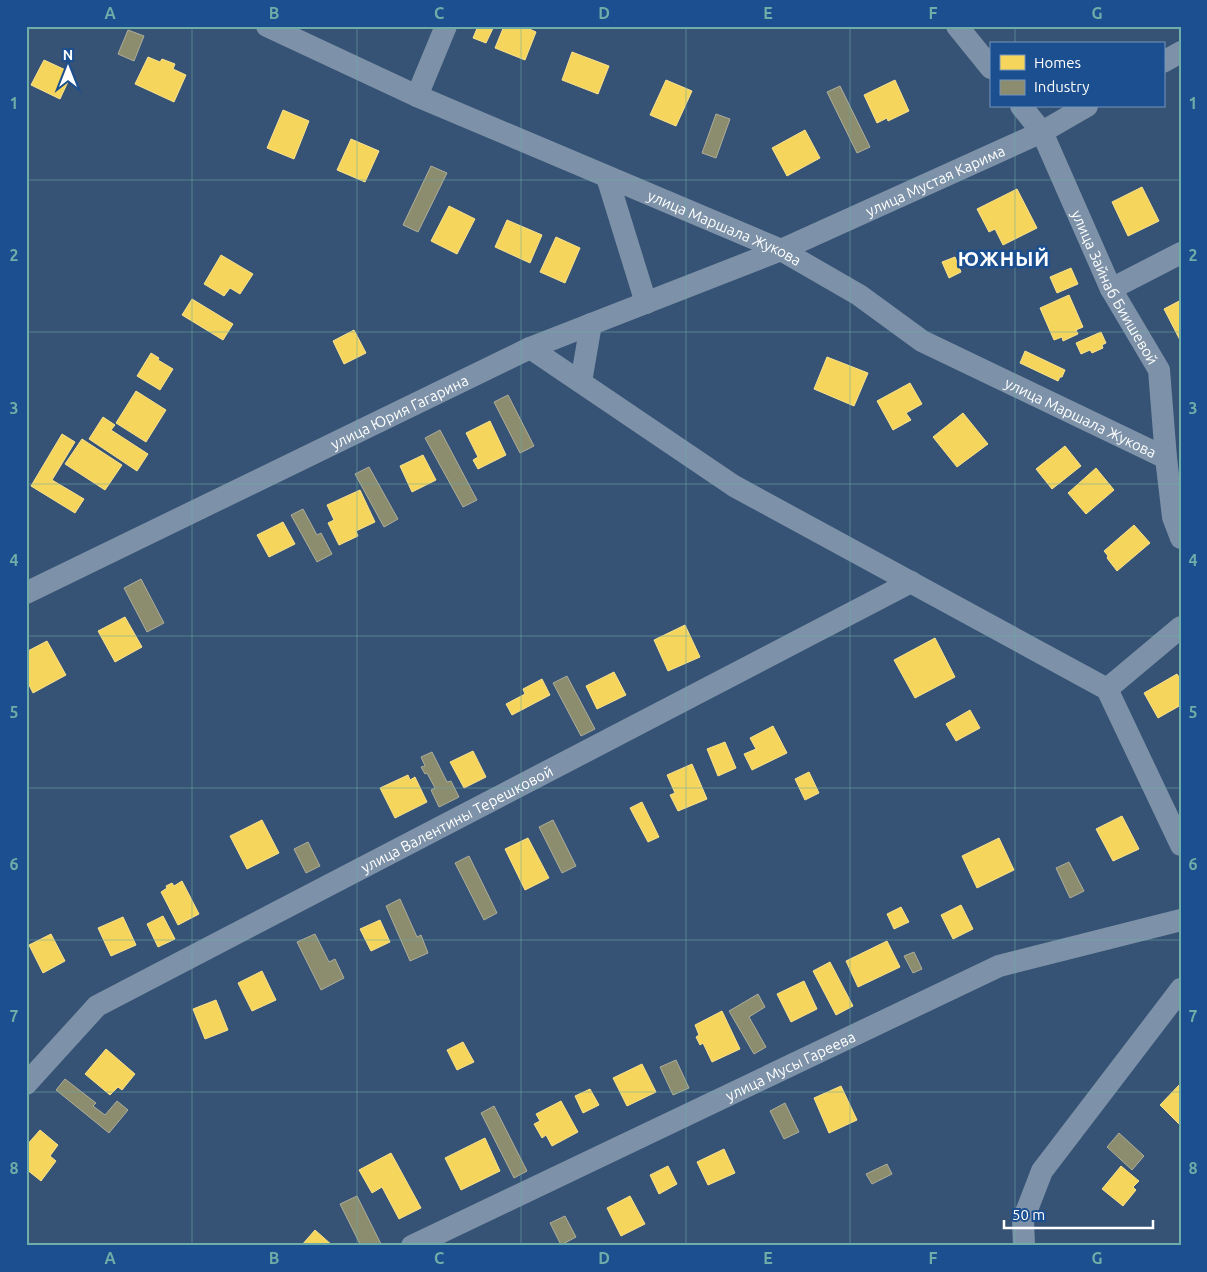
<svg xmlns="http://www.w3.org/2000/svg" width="1207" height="1272" viewBox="0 0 1207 1272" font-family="Ubuntu,sans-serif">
  <rect width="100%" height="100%" fill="#365274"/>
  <g fill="#f6d55c" stroke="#f9e28d">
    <path d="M 478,26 L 494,26 L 486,43 L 473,38 Z"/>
    <path d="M 504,26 L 523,26 L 536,32 L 525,60 L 495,48 Z"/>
    <path d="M 572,52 L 609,66 L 598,94 L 562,80 Z"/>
    <path d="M 148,57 L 160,62 L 162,59 L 175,64 L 173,69 L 186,75 L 174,102 L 135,84 Z"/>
    <path d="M 44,60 L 72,73 L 60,99 L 31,85 Z"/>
    <path d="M 666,80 L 692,91 L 676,126 L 650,115 Z"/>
    <path d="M 895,80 L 909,111 L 888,121 L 887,118 L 877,123 L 864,95 Z"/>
    <path d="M 283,110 L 309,121 L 294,159 L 267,148 Z"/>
    <path d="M 805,130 L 820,158 L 787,176 L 772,148 Z"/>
    <path d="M 351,139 L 379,151 L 365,182 L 337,170 Z"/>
    <path d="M 1142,187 L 1159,221 L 1128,236 L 1112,202 Z"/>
    <path d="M 1017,189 L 1037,228 L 1003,245 L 995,229 L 989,232 L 977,209 Z"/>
    <path d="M 449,206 L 475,219 L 457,254 L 431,241 Z"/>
    <path d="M 507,220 L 542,235 L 530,263 L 495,247 Z"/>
    <path d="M 556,237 L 580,248 L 565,283 L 540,272 Z"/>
    <path d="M 221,255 L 253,274 L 240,294 L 230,288 L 224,296 L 204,284 Z"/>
    <path d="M 955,257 L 961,272 L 949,278 L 942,262 Z"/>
    <path d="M 1071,268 L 1078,284 L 1057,293 L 1050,277 Z"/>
    <path d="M 1069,295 L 1083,327 L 1076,330 L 1078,334 L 1063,341 L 1062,337 L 1054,340 L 1040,308 Z"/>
    <path d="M 192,299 L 233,324 L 223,340 L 182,315 Z"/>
    <path d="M 1181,300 L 1181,342 L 1164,309 Z"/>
    <path d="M 354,330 L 366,353 L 344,364 L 333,341 Z"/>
    <path d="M 1101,332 L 1106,343 L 1102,345 L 1103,348 L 1092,353 L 1090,350 L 1081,354 L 1076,343 Z"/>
    <path d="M 1025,351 L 1065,370 L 1062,377 L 1060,377 L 1058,381 L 1020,363 Z"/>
    <path d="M 151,353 L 159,358 L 158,360 L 173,369 L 160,390 L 137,376 Z"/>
    <path d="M 827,357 L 868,373 L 854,406 L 814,389 Z"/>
    <path d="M 910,383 L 922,404 L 906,413 L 911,420 L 893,430 L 877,401 Z"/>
    <path d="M 136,391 L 166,410 L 146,442 L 116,423 Z"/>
    <path d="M 963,413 L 988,444 L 957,467 L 933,437 Z"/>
    <path d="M 103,417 L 115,425 L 111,430 L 148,454 L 137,471 L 89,439 Z"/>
    <path d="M 490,421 L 506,455 L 478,469 L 473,460 L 478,457 L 466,433 Z"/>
    <path d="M 62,434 L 75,442 L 52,480 L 84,499 L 75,513 L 31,486 Z"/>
    <path d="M 82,439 L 122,465 L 105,490 L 65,464 Z"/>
    <path d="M 1065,446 L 1081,466 L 1052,489 L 1036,469 Z"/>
    <path d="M 423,455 L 436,480 L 412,492 L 400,466 Z"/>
    <path d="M 1096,468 L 1114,490 L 1086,514 L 1068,493 Z"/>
    <path d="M 360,490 L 375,522 L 356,531 L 358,536 L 339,545 L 328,523 L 334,520 L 327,505 Z"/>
    <path d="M 283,522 L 295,544 L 269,557 L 257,535 Z"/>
    <path d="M 1134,525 L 1150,543 L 1117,571 L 1107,558 L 1108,556 L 1104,551 Z"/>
    <path d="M 125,617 L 142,647 L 115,662 L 98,631 Z"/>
    <path d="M 685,625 L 700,657 L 668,671 L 654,640 Z"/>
    <path d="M 935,638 L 955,677 L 915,698 L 894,660 Z"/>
    <path d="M 47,641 L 66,675 L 33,693 L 26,679 L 26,652 Z"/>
    <path d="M 614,672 L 626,695 L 597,709 L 586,686 Z"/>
    <path d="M 1177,674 L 1181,680 L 1181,705 L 1158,718 L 1144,693 Z"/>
    <path d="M 542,679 L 550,695 L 512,715 L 506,704 L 525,694 L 523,689 Z"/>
    <path d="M 970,710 L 980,728 L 956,741 L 946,724 Z"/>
    <path d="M 773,726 L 787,753 L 752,770 L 744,754 L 756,749 L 750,738 Z"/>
    <path d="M 725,742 L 736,768 L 718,776 L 707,749 Z"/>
    <path d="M 473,751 L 486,777 L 464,788 L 450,762 Z"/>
    <path d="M 692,764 L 707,799 L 678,811 L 670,795 L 675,793 L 667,775 Z"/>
    <path d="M 809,772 L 819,793 L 805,800 L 795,779 Z"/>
    <path d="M 408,775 L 410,780 L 415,777 L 427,802 L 395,818 L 380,788 Z"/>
    <path d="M 642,802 L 659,837 L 648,842 L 630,808 Z"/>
    <path d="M 1122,816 L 1139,849 L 1113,861 L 1096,829 Z"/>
    <path d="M 262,820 L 279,853 L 247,869 L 230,836 Z"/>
    <path d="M 528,838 L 549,878 L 525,890 L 505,849 Z"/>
    <path d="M 999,838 L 1014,870 L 977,888 L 962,856 Z"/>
    <path d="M 182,881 L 199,914 L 178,925 L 161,892 L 167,888 L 166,886 L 172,883 L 174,886 Z"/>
    <path d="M 961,905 L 973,929 L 953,939 L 941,915 Z"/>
    <path d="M 901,907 L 909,922 L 894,929 L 887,914 Z"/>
    <path d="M 163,916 L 175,939 L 158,947 L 147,924 Z"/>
    <path d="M 123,917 L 136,945 L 111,956 L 98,928 Z"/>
    <path d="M 380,920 L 390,942 L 371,951 L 360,929 Z"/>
    <path d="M 51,934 L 65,961 L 43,973 L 29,945 Z"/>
    <path d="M 887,941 L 900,967 L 858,987 L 846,961 Z"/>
    <path d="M 830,962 L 853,1006 L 836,1015 L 813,971 Z"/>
    <path d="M 262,971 L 276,1000 L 252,1011 L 238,983 Z"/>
    <path d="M 804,981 L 817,1009 L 791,1022 L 777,994 Z"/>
    <path d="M 216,1000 L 228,1030 L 205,1039 L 193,1009 Z"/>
    <path d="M 722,1011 L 740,1049 L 712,1062 L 703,1043 L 700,1045 L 696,1037 L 699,1035 L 695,1025 Z"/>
    <path d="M 463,1042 L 474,1062 L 457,1070 L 447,1050 Z"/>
    <path d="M 106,1049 L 135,1074 L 122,1090 L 118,1087 L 110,1095 L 85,1074 Z"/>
    <path d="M 642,1064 L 656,1092 L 627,1106 L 613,1078 Z"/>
    <path d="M 1181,1083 L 1181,1124 L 1180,1125 L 1160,1105 Z"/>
    <path d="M 841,1086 L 857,1120 L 829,1133 L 814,1098 Z"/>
    <path d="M 590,1089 L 599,1105 L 583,1113 L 575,1096 Z"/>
    <path d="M 561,1101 L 578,1132 L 552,1146 L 546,1135 L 542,1138 L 534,1124 L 540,1121 L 536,1114 Z"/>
    <path d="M 40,1130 L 58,1145 L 50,1156 L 56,1161 L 41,1181 L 26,1169 L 26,1146 Z"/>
    <path d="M 485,1138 L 500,1171 L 461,1190 L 445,1158 Z"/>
    <path d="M 724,1149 L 735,1173 L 708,1185 L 697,1162 Z"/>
    <path d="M 391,1153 L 421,1208 L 399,1219 L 382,1187 L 372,1193 L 359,1170 Z"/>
    <path d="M 668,1166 L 677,1184 L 659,1194 L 650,1175 Z"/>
    <path d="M 1121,1166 L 1139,1181 L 1133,1187 L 1136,1190 L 1123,1206 L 1102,1189 Z"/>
    <path d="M 630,1196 L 645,1224 L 621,1236 L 607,1208 Z"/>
    <path d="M 315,1230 L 333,1246 L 301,1246 Z"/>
  </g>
  <g fill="#8c8c6e" stroke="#aeae9a">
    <path d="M 128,30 L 144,36 L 134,61 L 118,54 Z"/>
    <path d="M 840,86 L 870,147 L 857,153 L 827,92 Z"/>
    <path d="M 716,114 L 730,119 L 716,158 L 702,153 Z"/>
    <path d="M 431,166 L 447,173 L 418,232 L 403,225 Z"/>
    <path d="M 508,395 L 534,446 L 520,453 L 494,402 Z"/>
    <path d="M 440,430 L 477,500 L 463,507 L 425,438 Z"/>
    <path d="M 369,467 L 398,519 L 384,527 L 355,474 Z"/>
    <path d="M 303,509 L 317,535 L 321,533 L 332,554 L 317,562 L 291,515 Z"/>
    <path d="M 141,579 L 164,623 L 147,632 L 124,588 Z"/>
    <path d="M 567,676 L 595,729 L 581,736 L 553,683 Z"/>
    <path d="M 432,752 L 447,782 L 451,781 L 459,797 L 439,807 L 431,790 L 435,788 L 427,773 L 425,774 L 421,767 L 425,766 L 421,757 Z"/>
    <path d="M 553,820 L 576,866 L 562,873 L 539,827 Z"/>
    <path d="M 308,842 L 320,866 L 306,873 L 294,849 Z"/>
    <path d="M 469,856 L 497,913 L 484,920 L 455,863 Z"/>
    <path d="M 1069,862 L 1084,891 L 1070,898 L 1056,868 Z"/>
    <path d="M 400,899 L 417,937 L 421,935 L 428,953 L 410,961 L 386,906 Z"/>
    <path d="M 315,934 L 329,962 L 335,959 L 344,978 L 321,990 L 297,942 Z"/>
    <path d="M 914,952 L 922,969 L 913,973 L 904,956 Z"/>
    <path d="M 758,994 L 765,1007 L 749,1017 L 766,1047 L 754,1054 L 729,1011 Z"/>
    <path d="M 676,1060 L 689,1088 L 673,1095 L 660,1067 Z"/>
    <path d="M 65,1079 L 96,1103 L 93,1106 L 105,1115 L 117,1101 L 128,1110 L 109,1133 L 56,1090 Z"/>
    <path d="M 785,1103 L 799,1132 L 784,1139 L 770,1111 Z"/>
    <path d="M 494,1106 L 527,1171 L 514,1178 L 481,1113 Z"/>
    <path d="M 1119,1133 L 1144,1156 L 1132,1170 L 1107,1147 Z"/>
    <path d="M 887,1164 L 892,1174 L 872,1184 L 866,1174 Z"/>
    <path d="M 357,1196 L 381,1244 L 377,1246 L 361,1246 L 340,1204 Z"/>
    <path d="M 565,1216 L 576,1237 L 561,1245 L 550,1223 Z"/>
  </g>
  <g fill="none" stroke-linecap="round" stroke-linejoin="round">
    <g stroke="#7d92a8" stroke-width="22">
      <path id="s1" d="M 267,26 L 417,96 L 781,250 L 859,295 L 922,341 L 1166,458"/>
      <path d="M 957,26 L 991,68"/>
      <path d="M 1163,62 L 1181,52"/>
      <path d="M 417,96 L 446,26"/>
      <path id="s2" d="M 1021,106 L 1042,132 L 1111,289 L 1159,370 L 1166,458 L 1173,517 L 1181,538"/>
      <path d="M 607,177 L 646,303"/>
      <path d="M 1111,289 L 1181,253"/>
      <path d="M 530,348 L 734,486 L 1107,689 L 1181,845"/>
      <path d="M 581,382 L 591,324"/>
      <path id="s3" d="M 26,593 L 530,348 L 781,250 L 1042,132 L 1087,106"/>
      <path d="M 1107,689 L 1181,627"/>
      <path id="s4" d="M 26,1084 L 97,1006 L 911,582"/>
      <path id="s5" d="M 412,1246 L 999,966 L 1181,920"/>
      <path d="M 1024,1246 L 1023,1220 L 1042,1171 L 1181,989"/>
    </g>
  </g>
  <path fill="none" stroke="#6fada8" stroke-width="1" stroke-opacity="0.55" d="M 192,26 L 192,1246M 357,26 L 357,1246M 521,26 L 521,1246M 686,26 L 686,1246M 850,26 L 850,1246M 1015,26 L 1015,44M 1015,106 L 1015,1246M 26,180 L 1181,180M 26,332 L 1181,332M 26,484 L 1181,484M 26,636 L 1181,636M 26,788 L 1181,788M 26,940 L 1181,940M 26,1092 L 1181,1092"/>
  <g text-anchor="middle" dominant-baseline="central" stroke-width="5" stroke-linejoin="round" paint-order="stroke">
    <g font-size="15" fill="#fff" stroke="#1b4f8f">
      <text stroke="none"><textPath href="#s3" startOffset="999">улица Мустая Карима</textPath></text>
      <text stroke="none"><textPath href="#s1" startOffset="500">улица Маршала Жукова</textPath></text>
      <text stroke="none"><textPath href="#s2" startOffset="205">улица Зайнаб Биишевой</textPath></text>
      <text stroke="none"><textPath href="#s3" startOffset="415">улица Юрия Гагарина</textPath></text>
      <text stroke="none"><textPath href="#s1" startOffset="905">улица Маршала Жукова</textPath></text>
      <text stroke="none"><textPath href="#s4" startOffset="511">улица Валентины Терешковой</textPath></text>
      <text stroke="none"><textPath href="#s5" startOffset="419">улица Мусы Гареева</textPath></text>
    </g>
    <g font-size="20" font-weight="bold" letter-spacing="1" fill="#fff" stroke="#1b4f8f">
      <text x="1004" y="258">ЮЖНЫЙ</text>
    </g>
  </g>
  <rect width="1207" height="1272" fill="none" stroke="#1b4f8f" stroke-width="55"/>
  <rect x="990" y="42" width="175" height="65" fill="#1b4f8f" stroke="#7695bc"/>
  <rect x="1000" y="55" width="25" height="15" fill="#f6d55c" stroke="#7695bc"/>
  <text x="1034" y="68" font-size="15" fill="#ffffff">Homes</text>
  <rect x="1000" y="80" width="25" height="15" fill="#8c8c6e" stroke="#7695bc"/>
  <text x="1034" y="92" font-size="15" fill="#ffffff">Industry</text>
  <g transform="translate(68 68)" stroke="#1b4f8f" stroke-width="4" paint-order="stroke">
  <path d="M0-4L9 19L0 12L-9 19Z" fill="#ffffff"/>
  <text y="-8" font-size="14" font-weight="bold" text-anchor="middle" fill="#ffffff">N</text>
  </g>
  <path d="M1004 1220v8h149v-8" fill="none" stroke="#ffffff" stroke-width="2.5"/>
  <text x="1012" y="1220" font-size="15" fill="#ffffff" stroke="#1b4f8f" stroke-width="4" paint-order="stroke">50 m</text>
  <rect x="28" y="28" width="1152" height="1216" fill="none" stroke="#6fada8" stroke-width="2"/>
  <g font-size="16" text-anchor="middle" font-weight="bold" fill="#6fada8">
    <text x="110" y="19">A</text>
    <text x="274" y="19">B</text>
    <text x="439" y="19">C</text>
    <text x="604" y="19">D</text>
    <text x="768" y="19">E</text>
    <text x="933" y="19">F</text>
    <text x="1097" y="19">G</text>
    <text x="14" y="109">1</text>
    <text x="1193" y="109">1</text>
    <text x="14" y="261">2</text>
    <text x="1193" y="261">2</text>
    <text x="14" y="414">3</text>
    <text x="1193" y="414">3</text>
    <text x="14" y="566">4</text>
    <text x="1193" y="566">4</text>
    <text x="14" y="718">5</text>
    <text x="1193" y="718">5</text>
    <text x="14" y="870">6</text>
    <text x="1193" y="870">6</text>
    <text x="14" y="1022">7</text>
    <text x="1193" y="1022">7</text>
    <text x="14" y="1174">8</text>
    <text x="1193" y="1174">8</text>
    <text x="110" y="1264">A</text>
    <text x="274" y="1264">B</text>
    <text x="439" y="1264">C</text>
    <text x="604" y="1264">D</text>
    <text x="768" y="1264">E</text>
    <text x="933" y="1264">F</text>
    <text x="1097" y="1264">G</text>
  </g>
</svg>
